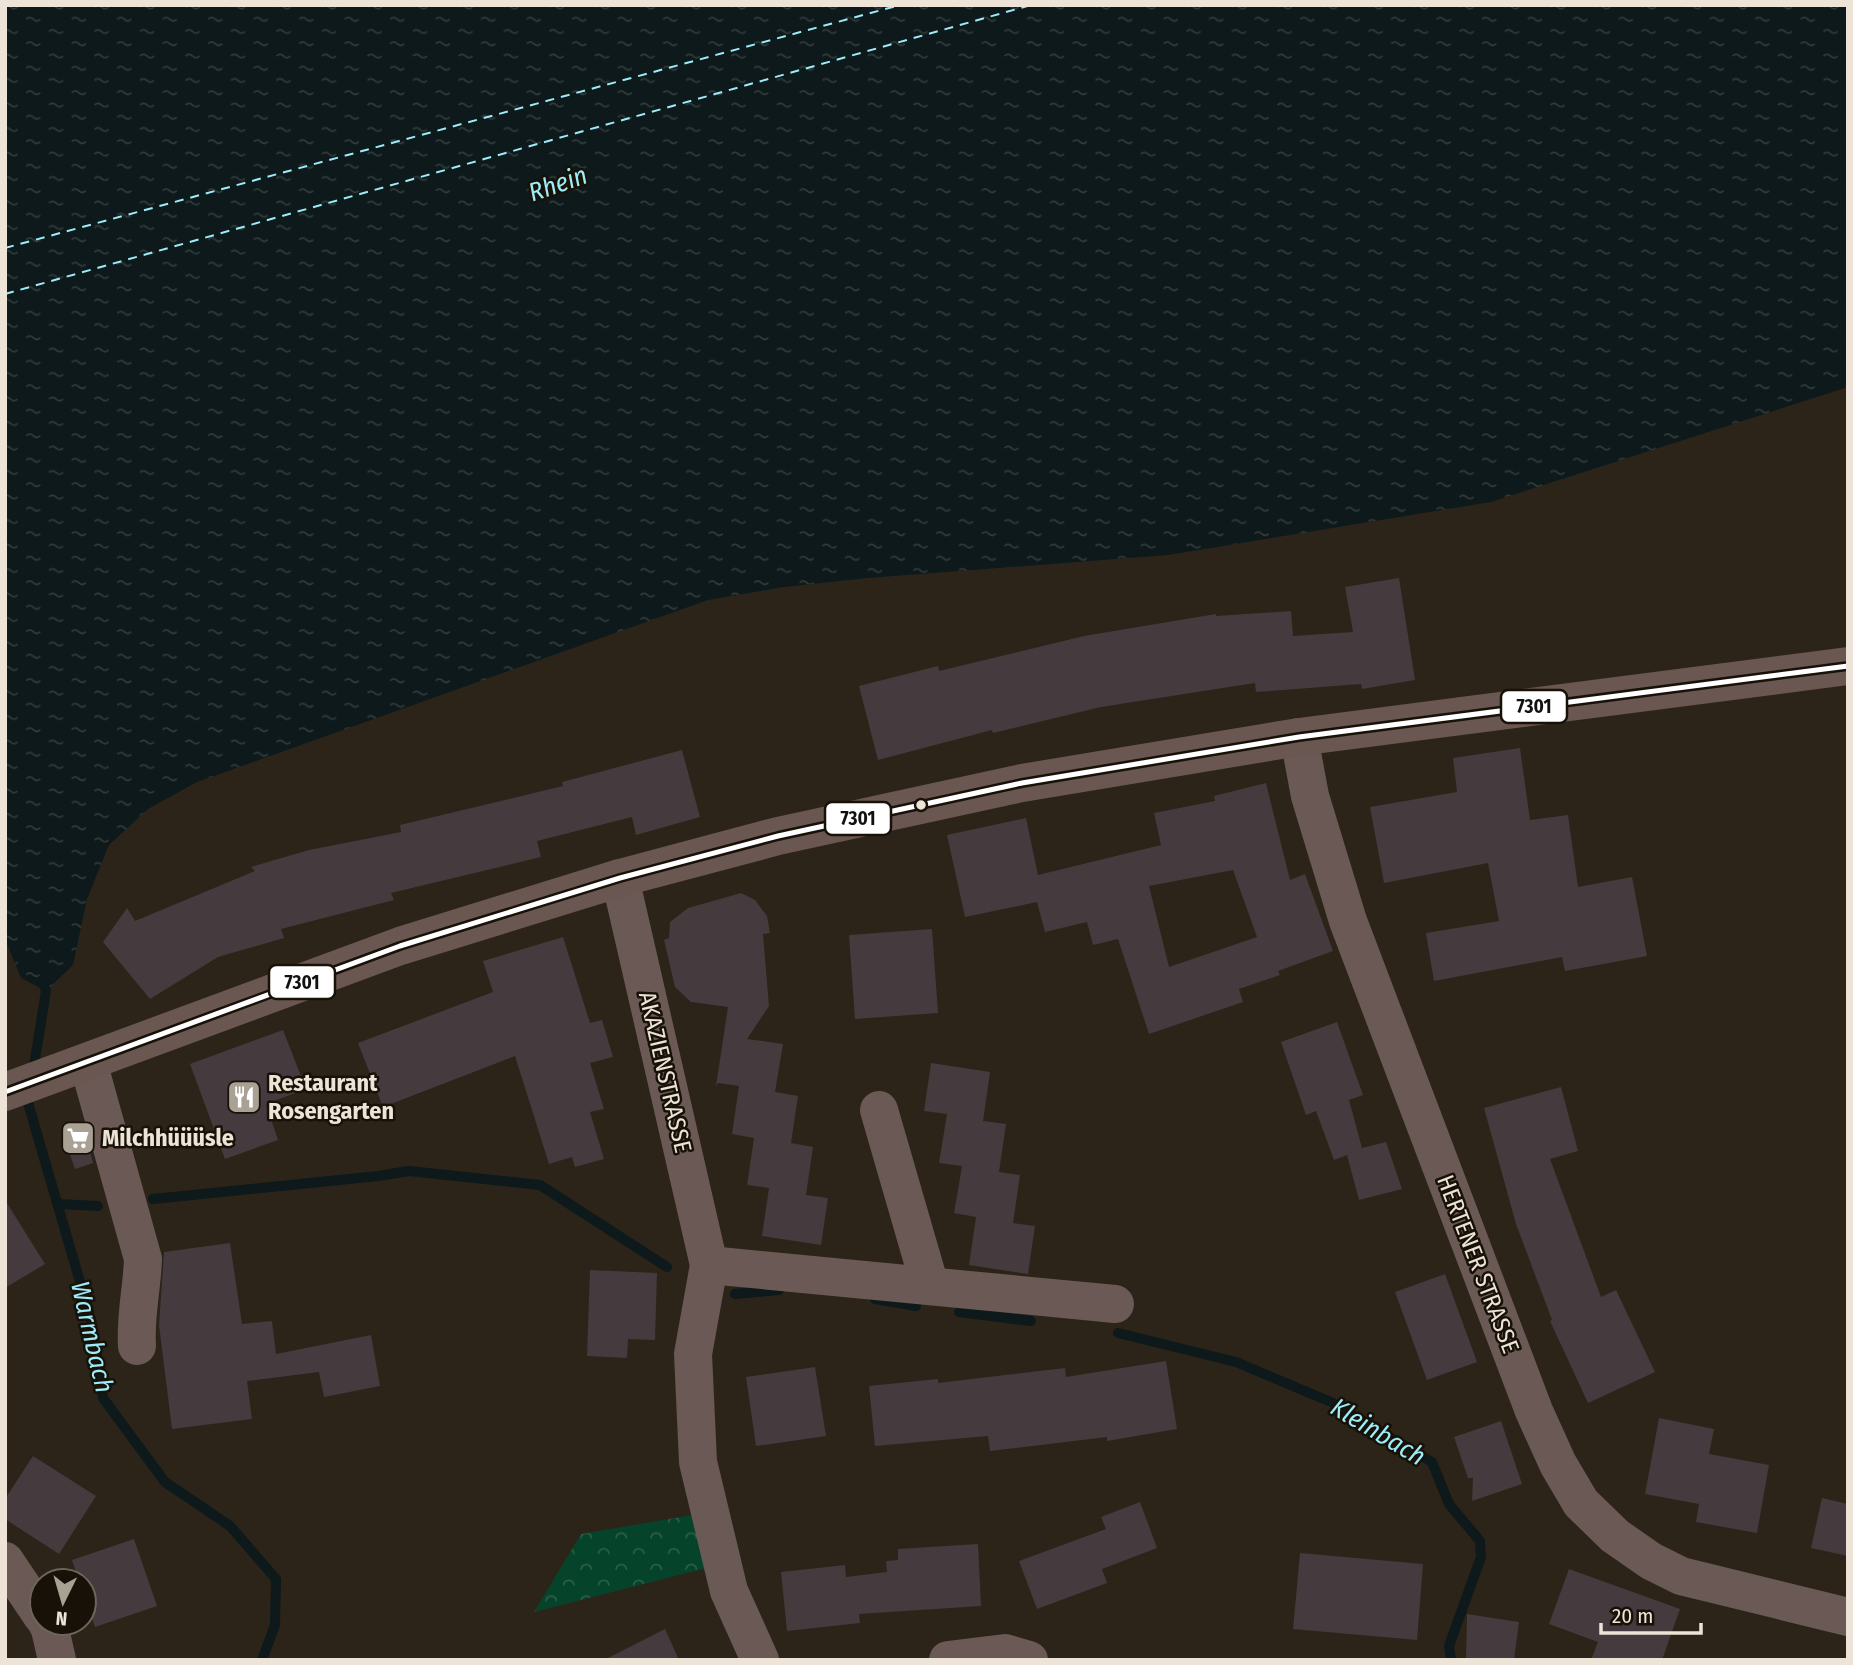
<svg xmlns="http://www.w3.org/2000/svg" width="1853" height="1665" viewBox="0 0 1853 1665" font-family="'Fira Sans Condensed',sans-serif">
  <defs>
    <pattern id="forest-crowns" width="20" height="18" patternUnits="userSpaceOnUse" patternTransform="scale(1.75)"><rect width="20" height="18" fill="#06432b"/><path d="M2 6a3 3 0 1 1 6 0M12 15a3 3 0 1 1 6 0" fill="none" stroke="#2b5e49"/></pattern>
    <pattern id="water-ripples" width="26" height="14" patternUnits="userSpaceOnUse" patternTransform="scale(1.75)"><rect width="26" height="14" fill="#0d191a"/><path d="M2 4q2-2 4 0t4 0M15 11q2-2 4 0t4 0" fill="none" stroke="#313a3b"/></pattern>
  </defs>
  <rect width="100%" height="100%" fill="#2c2418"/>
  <path fill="url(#forest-crowns)" d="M 698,1514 L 706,1568 L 534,1612 L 581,1534 Z"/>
  <path fill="url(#water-ripples)" d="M 5,5 L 1848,5 L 1848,387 L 1491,502 L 1168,555 L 868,578 L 784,587 L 708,600 L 197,782 L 148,809 L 109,845 L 87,899 L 73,965 L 46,991 L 21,978 L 5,939 Z"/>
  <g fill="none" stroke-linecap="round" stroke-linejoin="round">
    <g stroke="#0d191a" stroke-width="10">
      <path d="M 33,1072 L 46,991 L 42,980"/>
      <path d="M 29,1094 L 28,1103 L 92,1323 L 103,1398 L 165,1482 L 230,1526 L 276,1579 L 275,1625 L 262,1660"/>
      <path d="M 153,1199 L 378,1176 L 409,1171 L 540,1185 L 667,1267"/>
      <path d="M 58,1204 L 98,1206"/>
      <path d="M 735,1294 L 779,1290"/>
      <path d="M 875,1299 L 916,1306"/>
      <path d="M 959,1312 L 1031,1321"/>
      <path d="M 1118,1333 L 1236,1362 L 1331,1402 L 1432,1462 L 1449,1504 L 1480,1541 L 1481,1557 L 1449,1646 L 1451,1660"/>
    </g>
    <g stroke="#9eecf9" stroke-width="2" stroke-dasharray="9 7" stroke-linecap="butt">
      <path d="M 5,248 L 900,5"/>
      <path d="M 5,294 L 1031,5"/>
    </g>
  </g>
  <g fill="#453a3d" fill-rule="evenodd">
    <path d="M 1399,578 L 1415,680 L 1362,689 L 1361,684 L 1256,692 L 1255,683 L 1101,707 L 993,733 L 992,730 L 878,760 L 859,686 L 938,666 L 939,671 L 1084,636 L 1216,614 L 1216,616 L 1291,611 L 1293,636 L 1353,632 L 1345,587 Z"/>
    <path d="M 1520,748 L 1530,820 L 1568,815 L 1578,887 L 1632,877 L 1647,956 L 1565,971 L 1562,957 L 1434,981 L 1426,933 L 1499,921 L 1488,863 L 1384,883 L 1370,807 L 1457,792 L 1453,758 Z"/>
    <path d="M 682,750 L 700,817 L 636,835 L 632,817 L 537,841 L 541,857 L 391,893 L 394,900 L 281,929 L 284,938 L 218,957 L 150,999 L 103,942 L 127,908 L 135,921 L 255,871 L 251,867 L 309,850 L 401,832 L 400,825 L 563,786 L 562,782 Z"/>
    <path d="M 1266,783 L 1290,880 L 1305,874 L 1333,951 L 1278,971 L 1280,975 L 1239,989 L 1243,1002 L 1149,1034 L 1118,939 L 1093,945 L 1087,922 L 1045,932 L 1037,902 L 965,917 L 947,835 L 1026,818 L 1038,875 L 1161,845 L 1154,813 L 1215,801 L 1214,796 ZM 1233,870 L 1257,937 L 1169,967 L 1149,886 Z"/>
    <path d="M 741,893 L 755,900 L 767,916 L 770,933 L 763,934 L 769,1006 L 747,1039 L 783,1044 L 775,1092 L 798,1096 L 791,1143 L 813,1147 L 806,1195 L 828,1198 L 821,1245 L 762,1236 L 769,1188 L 747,1185 L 754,1138 L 732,1134 L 739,1086 L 718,1083 L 716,1086 L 728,1007 L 691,1002 L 675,987 L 664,940 L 669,938 L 670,922 L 688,908 Z"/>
    <path d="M 932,929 L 938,1013 L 855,1019 L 849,935 Z"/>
    <path d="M 563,937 L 590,1023 L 602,1020 L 613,1057 L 590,1063 L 604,1109 L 590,1112 L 604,1159 L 575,1167 L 572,1157 L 549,1164 L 515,1056 L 383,1107 L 358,1043 L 493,992 L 483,961 Z"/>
    <path d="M 1337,1022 L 1363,1095 L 1349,1100 L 1362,1148 L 1386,1142 L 1402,1189 L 1359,1200 L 1347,1155 L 1334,1160 L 1316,1111 L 1306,1115 L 1281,1042 Z"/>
    <path d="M 283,1030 L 306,1089 L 266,1104 L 278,1140 L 225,1159 L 190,1064 Z"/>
    <path d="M 931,1063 L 990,1072 L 983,1121 L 1006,1124 L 999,1172 L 1020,1175 L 1013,1223 L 1035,1226 L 1028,1274 L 969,1265 L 976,1217 L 954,1213 L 962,1166 L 939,1163 L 947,1114 L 924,1111 Z"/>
    <path d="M 1561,1087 L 1578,1151 L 1550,1159 L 1601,1297 L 1616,1290 L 1655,1372 L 1588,1403 L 1550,1321 L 1552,1320 L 1516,1224 L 1484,1108 Z"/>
    <path d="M 84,1128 L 93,1163 L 75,1169 L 63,1135 Z"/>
    <path d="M 5,1200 L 45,1264 L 5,1288 Z"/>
    <path d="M 230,1243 L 242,1324 L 272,1321 L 276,1354 L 371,1335 L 380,1386 L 324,1397 L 319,1372 L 247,1381 L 252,1419 L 172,1429 L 159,1325 L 164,1252 Z"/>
    <path d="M 590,1270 L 657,1273 L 655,1340 L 628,1339 L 627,1358 L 587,1356 Z"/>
    <path d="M 1445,1274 L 1477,1362 L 1427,1380 L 1395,1292 Z"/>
    <path d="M 1166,1361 L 1177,1429 L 1107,1441 L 1107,1437 L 990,1451 L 988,1436 L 875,1446 L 869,1386 L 938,1379 L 938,1383 L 1065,1368 L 1066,1377 Z"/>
    <path d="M 815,1367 L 826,1436 L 756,1446 L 746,1377 Z"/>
    <path d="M 1659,1418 L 1714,1429 L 1709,1454 L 1769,1465 L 1757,1533 L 1696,1522 L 1699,1504 L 1645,1494 Z"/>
    <path d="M 1501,1421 L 1522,1484 L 1472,1501 L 1473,1478 L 1468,1478 L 1454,1437 Z"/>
    <path d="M 33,1456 L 96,1496 L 59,1554 L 5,1519 L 5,1499 Z"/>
    <path d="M 1822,1498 L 1848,1504 L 1848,1556 L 1811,1548 Z"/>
    <path d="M 1140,1502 L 1157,1548 L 1102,1569 L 1107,1583 L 1037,1609 L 1019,1561 L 1106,1529 L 1101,1517 Z"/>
    <path d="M 134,1539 L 157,1606 L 95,1627 L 84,1594 L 84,1581 L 79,1581 L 72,1560 Z"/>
    <path d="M 978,1544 L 981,1606 L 859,1614 L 860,1623 L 787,1631 L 781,1572 L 845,1565 L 846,1577 L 887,1572 L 886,1561 L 898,1560 L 898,1549 Z"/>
    <path d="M 1300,1553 L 1423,1564 L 1417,1640 L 1293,1629 Z"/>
    <path d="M 1569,1569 L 1680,1609 L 1662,1660 L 1591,1660 L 1598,1642 L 1549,1624 Z"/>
    <path d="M 1467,1614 L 1519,1622 L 1514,1660 L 1466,1660 Z"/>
    <path d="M 665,1629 L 679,1660 L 604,1660 Z"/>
  </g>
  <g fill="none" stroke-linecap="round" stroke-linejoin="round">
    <g stroke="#6a5955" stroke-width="38">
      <path d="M 1299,737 L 1310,796 L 1348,921 L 1534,1411 L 1558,1464 L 1581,1503 L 1615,1536 L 1651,1561 L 1681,1576 L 1848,1617"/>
      <path d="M 620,878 L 709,1265 L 693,1354 L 698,1462 L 729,1591 L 760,1660"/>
      <path d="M 88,1062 L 143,1259 C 142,1289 135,1316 137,1346"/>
      <path d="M 879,1110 L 930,1286"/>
      <path d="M 709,1265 L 1115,1304"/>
      <path d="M 5,1561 L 42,1616"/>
      <path d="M 47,1623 L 50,1629 L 57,1660"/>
      <path d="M 948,1660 L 1005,1653 L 1029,1660"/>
    </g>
    <path stroke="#6b5751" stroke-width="38" d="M 5,1092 L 400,946 L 620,878 L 778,836 L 1022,783 L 1299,737 L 1848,666"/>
    <g stroke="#171107" stroke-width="10">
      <path id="bus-1" d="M 5,1092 L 400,946 L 620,878 L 778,836 L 1022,783 L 1299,737 L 1848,666"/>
    </g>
    <use href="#bus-1" stroke="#fff" stroke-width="5"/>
  </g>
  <defs>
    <g id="restaurant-square" transform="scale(1.75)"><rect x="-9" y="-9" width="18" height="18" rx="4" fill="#a9a194" stroke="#171107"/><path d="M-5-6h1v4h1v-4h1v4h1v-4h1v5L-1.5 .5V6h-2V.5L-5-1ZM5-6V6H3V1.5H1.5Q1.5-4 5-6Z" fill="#fff"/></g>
    <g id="supermarket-square" transform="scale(1.75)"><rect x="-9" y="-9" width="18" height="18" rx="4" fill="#a9a194" stroke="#171107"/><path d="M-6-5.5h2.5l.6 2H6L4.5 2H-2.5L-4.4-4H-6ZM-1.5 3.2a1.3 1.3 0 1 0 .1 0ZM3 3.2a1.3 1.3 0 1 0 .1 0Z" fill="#fff"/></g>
  </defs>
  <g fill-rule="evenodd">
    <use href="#restaurant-square" x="244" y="1097"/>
    <use href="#supermarket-square" x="78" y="1138"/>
  </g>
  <circle fill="#ede4d7" stroke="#171107" stroke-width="2.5" cx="921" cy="805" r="6"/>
  <g text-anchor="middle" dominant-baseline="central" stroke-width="5" stroke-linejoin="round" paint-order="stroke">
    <g font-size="24" fill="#ede4d7" stroke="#171107">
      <text transform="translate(665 1072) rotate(77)">AKAZIENSTRASSE</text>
      <text transform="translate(1478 1264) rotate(69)">HERTENER STRASSE</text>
    </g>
    <g font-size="24" font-weight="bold" fill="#ede4d7" stroke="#171107" text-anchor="start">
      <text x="268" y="1083">Restaurant<tspan x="268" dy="28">Rosengarten</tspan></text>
      <text x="102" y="1138">Milchhüüüsle</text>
    </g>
    <g font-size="26" font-style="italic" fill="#9eecf9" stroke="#171107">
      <text transform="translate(558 184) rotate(-19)">Rhein</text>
      <text transform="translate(92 1337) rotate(77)">Warmbach</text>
      <text transform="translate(1378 1432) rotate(31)">Kleinbach</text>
    </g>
  </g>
  <g stroke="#171107" stroke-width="2.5">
    <rect x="1501" y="690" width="66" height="33" rx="7" fill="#fff"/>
    <rect x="825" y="802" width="66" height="33" rx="7" fill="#fff"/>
    <rect x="269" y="965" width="66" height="34" rx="7" fill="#fff"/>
  </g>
  <g font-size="19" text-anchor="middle" font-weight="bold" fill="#111">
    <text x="1534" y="713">7301</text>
    <text x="858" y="825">7301</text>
    <text x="302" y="989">7301</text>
  </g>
  <rect width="1853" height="1665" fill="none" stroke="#ede4d7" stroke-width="14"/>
  <g transform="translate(63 1602) rotate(185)"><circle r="33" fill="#171107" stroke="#6d655a" stroke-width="2"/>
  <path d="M0-5L12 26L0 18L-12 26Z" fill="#a9a194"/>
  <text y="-10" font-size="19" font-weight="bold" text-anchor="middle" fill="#ede4d7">N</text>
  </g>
  <path d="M1601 1623v10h100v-10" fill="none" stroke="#ede4d7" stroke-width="3.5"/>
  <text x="1612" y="1623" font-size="21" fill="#ede4d7" stroke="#171107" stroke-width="5" paint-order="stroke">20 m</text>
</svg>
